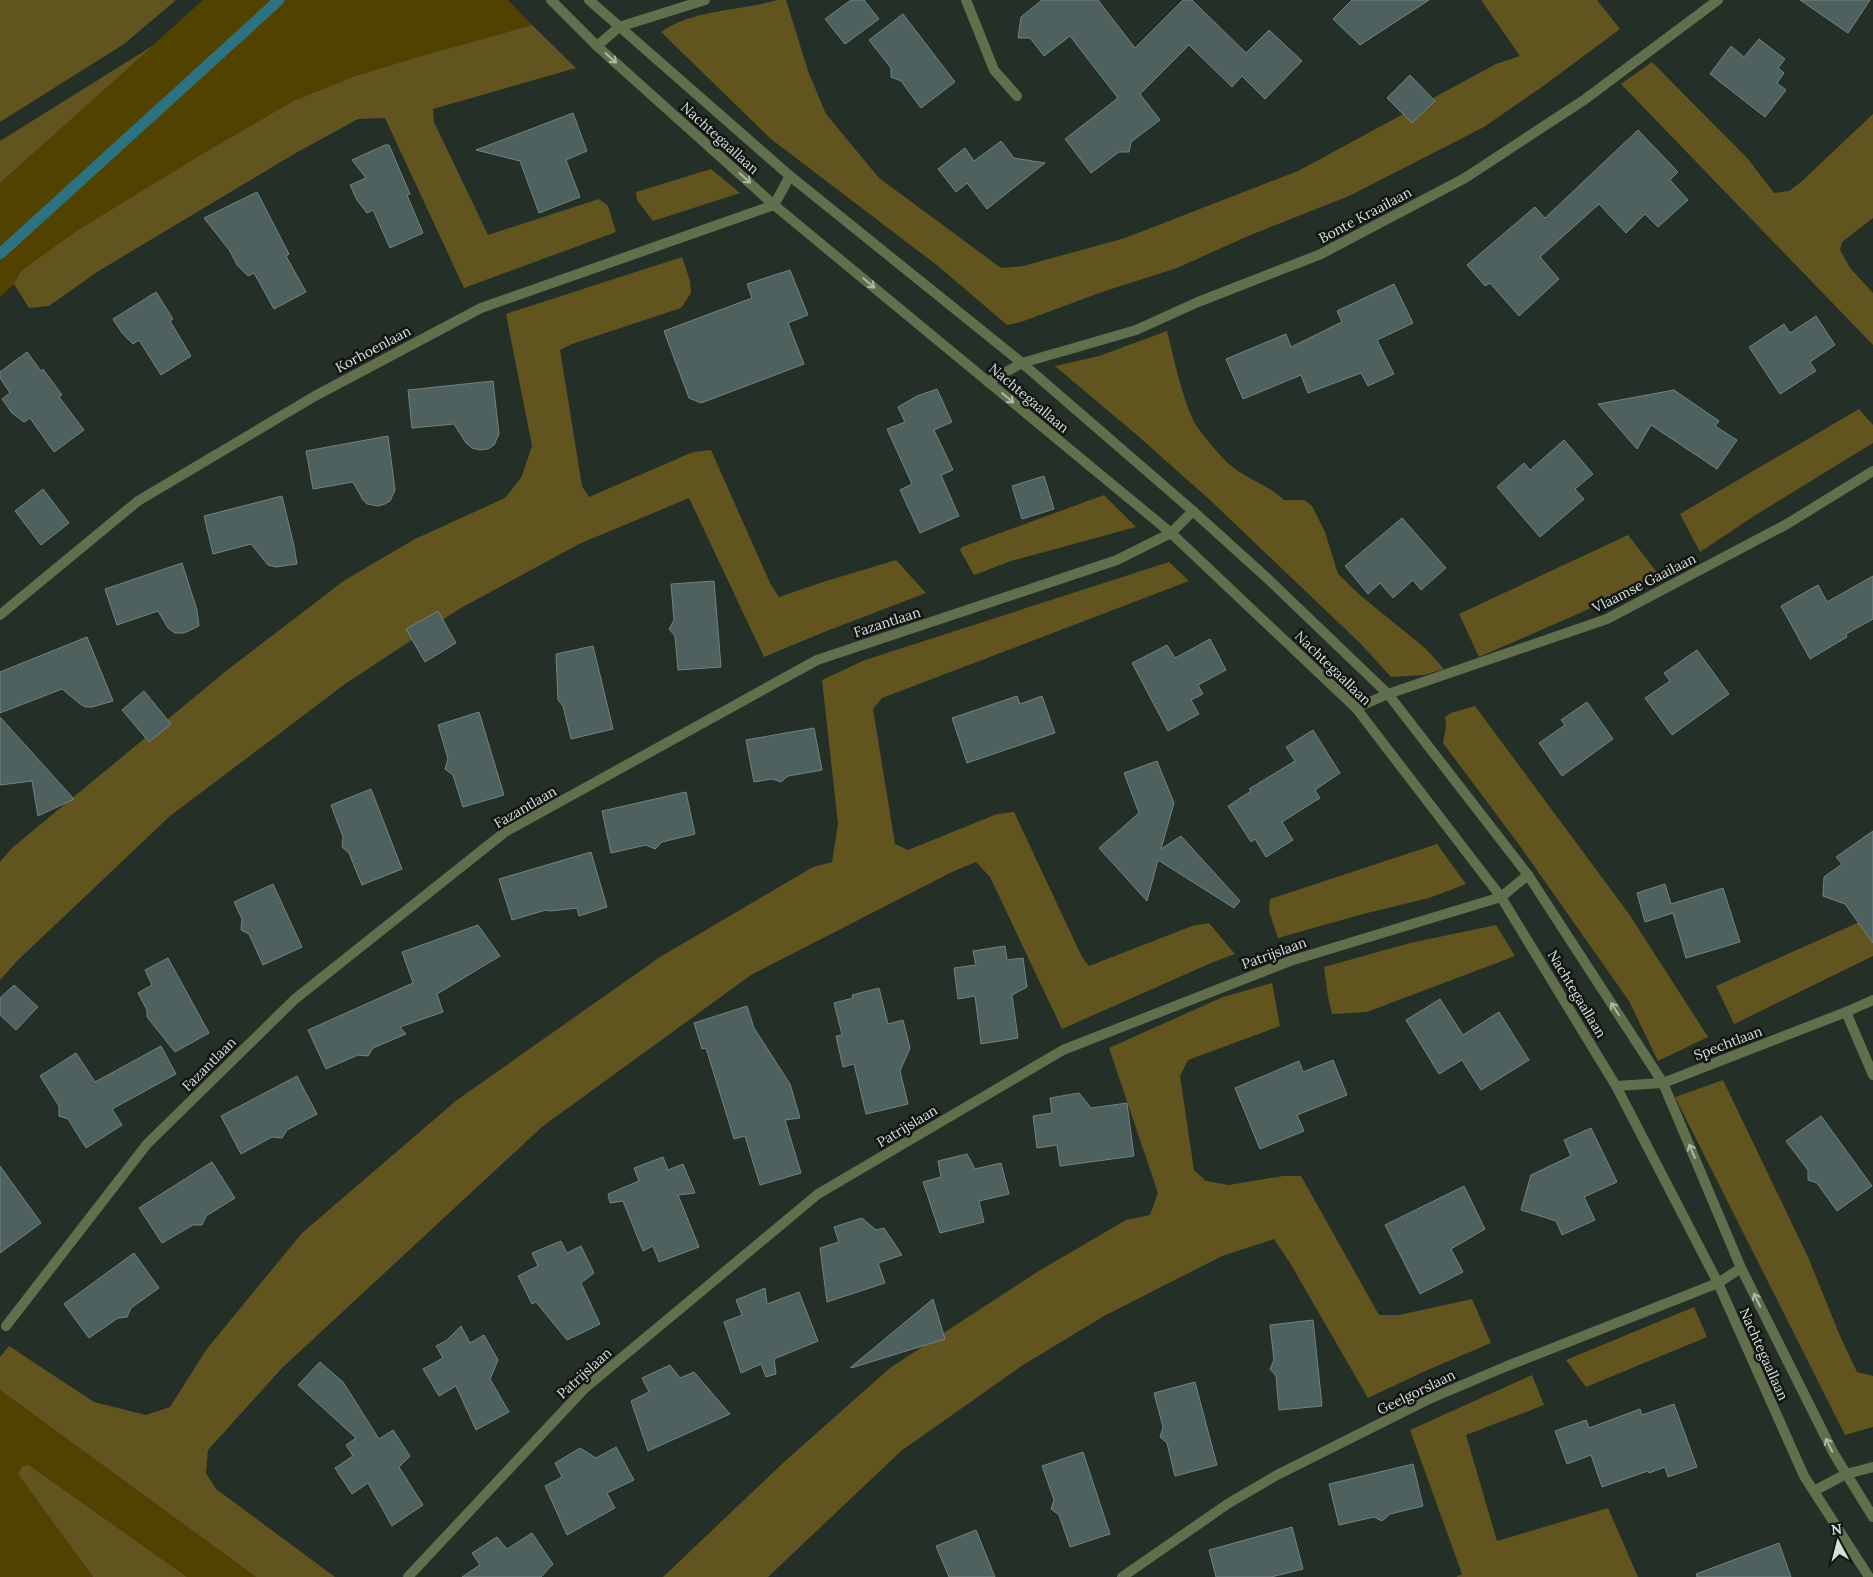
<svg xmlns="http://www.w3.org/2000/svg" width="1873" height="1577" viewBox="0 0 1873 1577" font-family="Lora,serif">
  <rect width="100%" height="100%" fill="#243027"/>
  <g fill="#514200">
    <path d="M 203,0 L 508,0 L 532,25 L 421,56 L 355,76 L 293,101 L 204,153 L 20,272 L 14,284 L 0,297 L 0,183 Z"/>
    <path d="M 0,1390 L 256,1577 L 187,1577 L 29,1465 L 18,1474 L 93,1577 L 0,1577 Z"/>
  </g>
  <g fill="#61541f">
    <path d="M 0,0 L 176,0 L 124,44 L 0,122 Z"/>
    <path d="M 778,0 L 786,0 L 808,71 L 826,114 L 879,178 L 1001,268 L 1023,266 L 1125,238 L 1298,171 L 1496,64 L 1520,56 L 1481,0 L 1597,0 L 1620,29 L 1546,84 L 1484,127 L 1349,196 L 1248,236 L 1177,268 L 1102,292 L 1021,322 L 1007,325 L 938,266 L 771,139 L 661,32 C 694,9 739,11 778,0 Z"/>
    <path d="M 532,25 L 576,68 L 433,109 L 434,122 L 488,235 L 599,199 L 608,206 L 616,232 L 464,288 L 385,118 L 358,119 L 294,154 L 97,272 L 49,306 L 29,308 L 14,284 L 20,272 L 75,232 L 204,153 L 293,101 L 355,76 L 421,56 Z"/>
    <path d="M 154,45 L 0,183 L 0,141 Z"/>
    <path d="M 1652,62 L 1748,159 L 1774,193 L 1789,191 L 1801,182 L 1873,114 L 1873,218 L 1842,242 L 1840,250 L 1850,268 L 1873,293 L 1873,345 L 1621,84 Z"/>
    <path d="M 711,169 L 740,193 L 653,221 L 637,200 L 636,192 Z"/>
    <path d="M 682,257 L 690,281 L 691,293 L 681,308 L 572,344 L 560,350 L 582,486 L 589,497 L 693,452 L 711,450 L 770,583 L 779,597 L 823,582 L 896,560 L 926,593 L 824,632 L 764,657 L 689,498 L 579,544 L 459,609 L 345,684 L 170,816 L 17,961 L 0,980 L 0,862 L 12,848 L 226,671 L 345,580 L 415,539 L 505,498 L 521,478 L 532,446 L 506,314 Z"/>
    <path d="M 1167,331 C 1174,359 1181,393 1193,420 C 1197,429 1221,457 1229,464 C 1246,479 1269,485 1284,500 L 1304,500 L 1312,506 L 1325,532 L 1338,574 L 1361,596 L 1425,648 L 1444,669 L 1424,675 L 1391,677 L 1361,644 L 1210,500 L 1138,436 L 1055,366 L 1099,356 Z"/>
    <path d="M 1859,409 L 1873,425 L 1873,443 L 1754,516 L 1700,552 L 1680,514 Z"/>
    <path d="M 1104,495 L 1136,527 L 1011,561 L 974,575 L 960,550 L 962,547 Z"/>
    <path d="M 1628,535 L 1659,575 L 1580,613 L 1479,657 L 1459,614 Z"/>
    <path d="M 1169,562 L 1189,581 L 882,698 L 873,709 L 895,844 L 908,850 L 997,814 L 1014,812 L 1082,957 L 1089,966 L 1192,926 L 1209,923 L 1235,954 L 1211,963 L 1062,1029 L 990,877 L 976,862 L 952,872 L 751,975 L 543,1126 L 282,1368 L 208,1450 L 206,1473 L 216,1489 L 335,1577 L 256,1577 L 0,1390 L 0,1357 L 9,1346 L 94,1402 L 146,1415 L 170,1407 L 206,1350 L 302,1233 L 457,1100 L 660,957 L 813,867 L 832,862 L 838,824 L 822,680 L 865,660 Z"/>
    <path d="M 1475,706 L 1629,914 L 1708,1037 L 1658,1061 L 1629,1001 L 1520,846 L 1443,743 L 1446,726 L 1445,717 L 1451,713 Z"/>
    <path d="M 1437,844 L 1466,884 L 1429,898 L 1363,914 L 1278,938 L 1269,911 L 1270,899 Z"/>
    <path d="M 1873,916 L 1873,956 L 1734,1024 L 1716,986 Z"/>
    <path d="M 1496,925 L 1515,956 L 1367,1012 L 1332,1014 L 1328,997 L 1324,967 L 1410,943 Z"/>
    <path d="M 1272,983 L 1280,1026 L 1188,1060 L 1180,1076 L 1194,1170 L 1206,1181 L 1229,1185 L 1283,1176 L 1301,1176 L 1379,1315 L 1399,1315 L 1472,1299 L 1491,1343 L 1423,1372 L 1368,1398 L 1290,1263 L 1274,1239 L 1222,1256 L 1104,1316 L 1023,1365 L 901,1451 L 768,1577 L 663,1577 L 784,1462 L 890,1368 L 1037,1272 L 1126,1220 L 1150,1215 L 1158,1193 L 1109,1048 L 1223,997 Z"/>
    <path d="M 1723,1080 L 1808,1257 L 1840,1336 L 1857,1372 L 1873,1376 L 1873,1427 L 1845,1435 L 1675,1097 Z"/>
    <path d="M 1694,1307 L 1707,1337 L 1586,1387 L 1566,1360 Z"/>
    <path d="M 1532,1375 L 1544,1405 L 1466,1435 L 1497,1541 L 1608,1508 L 1638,1577 L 1456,1577 L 1462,1574 L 1410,1430 Z"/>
    <path d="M 29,1465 L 187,1577 L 93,1577 L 18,1474 L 22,1466 Z"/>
  </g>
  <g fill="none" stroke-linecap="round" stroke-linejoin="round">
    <path stroke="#2c7281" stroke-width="11" d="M 0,254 L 279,0"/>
  </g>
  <g fill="#4f615e" stroke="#708480">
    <path d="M 851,0 L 864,0 L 879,19 L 845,44 L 825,19 Z"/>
    <path d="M 1042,0 L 1098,0 L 1135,48 L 1183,0 L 1192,0 L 1246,53 L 1269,30 L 1302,61 L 1265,99 L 1242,76 L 1232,87 L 1189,45 L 1140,94 L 1160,120 L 1131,142 L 1129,152 L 1119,152 L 1091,173 L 1065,139 L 1118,98 L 1070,36 L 1044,56 L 1030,38 L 1018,38 L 1021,17 Z"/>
    <path d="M 1352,0 L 1429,0 L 1360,45 L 1333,19 Z"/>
    <path d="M 1800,0 L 1870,0 L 1848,33 Z"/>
    <path d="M 903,14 L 955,82 L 921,108 L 901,81 L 891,77 L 891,68 L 869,40 Z"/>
    <path d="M 1759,39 L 1785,59 L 1778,68 L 1784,73 L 1777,83 L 1786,90 L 1765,117 L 1710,74 L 1731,46 L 1744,57 Z"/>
    <path d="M 1410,75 L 1435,101 L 1412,123 L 1387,98 Z"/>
    <path d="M 573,113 L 587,151 L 566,160 L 580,197 L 539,213 L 520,161 L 476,150 Z"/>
    <path d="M 1638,130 L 1678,172 L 1670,180 L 1688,200 L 1658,227 L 1645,214 L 1626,233 L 1599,204 L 1540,257 L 1559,279 L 1519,316 L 1490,283 L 1485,286 L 1467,265 L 1535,207 L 1545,218 Z"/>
    <path d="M 1001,141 L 1014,158 L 1045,163 L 987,209 L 967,183 L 956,192 L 938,169 L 965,148 L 974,161 Z"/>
    <path d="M 385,145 L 389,145 L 410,194 L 407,195 L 423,233 L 390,248 L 373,210 L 367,213 L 357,200 L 350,185 L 366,178 L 352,160 Z"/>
    <path d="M 257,192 L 289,254 L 286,256 L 306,292 L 274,309 L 254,273 L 248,276 L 237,265 L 230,251 L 204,218 Z"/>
    <path d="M 790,270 L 808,315 L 788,323 L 804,364 L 701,403 L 689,398 L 664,331 L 752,298 L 747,284 Z"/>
    <path d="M 1394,284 L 1413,323 L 1377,340 L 1394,374 L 1368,386 L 1361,373 L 1308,393 L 1301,375 L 1243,399 L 1226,359 L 1286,334 L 1291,347 L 1342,322 L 1337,311 Z"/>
    <path d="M 156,292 L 173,319 L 170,321 L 191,356 L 161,375 L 139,340 L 133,344 L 122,333 L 113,319 Z"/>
    <path d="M 1816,316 L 1835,345 L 1810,362 L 1816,371 L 1780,394 L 1749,347 L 1784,324 L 1790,333 Z"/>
    <path d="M 27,352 L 41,371 L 43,369 L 62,395 L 59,397 L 84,430 L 54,452 L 30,418 L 24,422 L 12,413 L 2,399 L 10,393 L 0,378 L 0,372 Z"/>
    <path d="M 493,381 L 499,434 L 494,445 L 488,449 L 480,450 L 472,448 L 466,443 L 454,424 L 412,428 L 408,390 Z"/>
    <path d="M 937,389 L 952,422 L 934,430 L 953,470 L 941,475 L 959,516 L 920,533 L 900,490 L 912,484 L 887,429 L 905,422 L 898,407 L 917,396 Z"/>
    <path d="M 1674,390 L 1719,421 L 1715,426 L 1737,440 L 1717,469 L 1651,425 L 1637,449 L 1598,404 Z"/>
    <path d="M 388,436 L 395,490 L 390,501 L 385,504 L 378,506 L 367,504 L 363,500 L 353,482 L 313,489 L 306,451 Z"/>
    <path d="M 1564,440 L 1593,474 L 1575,489 L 1584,499 L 1540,537 L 1497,487 L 1524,463 L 1530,470 Z"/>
    <path d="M 1044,476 L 1054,509 L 1022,519 L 1012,486 Z"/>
    <path d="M 43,489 L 69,523 L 41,545 L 15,511 Z"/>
    <path d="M 282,496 L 294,546 L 297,564 L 276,567 L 268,565 L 251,544 L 213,554 L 204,516 Z"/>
    <path d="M 1402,518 L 1446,568 L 1421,590 L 1413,580 L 1393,598 L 1380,583 L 1368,594 L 1345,566 Z"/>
    <path d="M 182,563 L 197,610 L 199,626 L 184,633 L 175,633 L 168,628 L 158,611 L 117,625 L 105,589 Z"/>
    <path d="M 1873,576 L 1873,619 L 1846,634 L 1847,637 L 1810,659 L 1781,606 L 1818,585 L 1827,602 Z"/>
    <path d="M 714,581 L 721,667 L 678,670 L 675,636 L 669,629 L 674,620 L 671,584 Z"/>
    <path d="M 438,611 L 456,643 L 425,662 L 406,629 Z"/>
    <path d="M 87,637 L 113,701 L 92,707 L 85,707 L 79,703 L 62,689 L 0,713 L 0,672 Z"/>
    <path d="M 1210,639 L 1226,670 L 1198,685 L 1203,694 L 1191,700 L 1199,714 L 1168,731 L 1132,663 L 1167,645 L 1175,658 Z"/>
    <path d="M 593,646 L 613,729 L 571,739 L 563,706 L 558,700 L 556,654 Z"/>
    <path d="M 1697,650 L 1729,694 L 1672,735 L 1645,698 L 1670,681 L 1664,673 Z"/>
    <path d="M 144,691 L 171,724 L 149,742 L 122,710 Z"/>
    <path d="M 1017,696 L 1020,704 L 1042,696 L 1055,733 L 967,763 L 952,718 Z"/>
    <path d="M 1587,702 L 1613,739 L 1562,776 L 1539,743 L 1565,725 L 1561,720 Z"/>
    <path d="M 479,712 L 504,795 L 463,807 L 453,775 L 445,769 L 448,759 L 438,725 Z"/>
    <path d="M 0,717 L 55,778 L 74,799 L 38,816 L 32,781 L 0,785 Z"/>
    <path d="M 814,728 L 822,770 L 788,776 L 781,782 L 772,779 L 754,782 L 746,740 Z"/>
    <path d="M 1313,730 L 1340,773 L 1315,790 L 1320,798 L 1282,822 L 1293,840 L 1266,857 L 1255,839 L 1251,842 L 1228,806 L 1251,791 L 1249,789 L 1295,761 L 1286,747 Z"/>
    <path d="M 1157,761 L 1174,803 L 1161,849 L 1181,836 L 1240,901 L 1234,908 L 1158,860 L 1147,901 L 1099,848 L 1139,813 L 1124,773 Z"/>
    <path d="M 371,789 L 402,869 L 362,885 L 349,853 L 342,847 L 343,837 L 331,805 Z"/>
    <path d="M 686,792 L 695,834 L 662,842 L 655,849 L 646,845 L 611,853 L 602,811 Z"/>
    <path d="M 1873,831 L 1873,943 L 1845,904 L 1823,896 L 1824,877 L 1842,864 L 1836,857 Z"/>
    <path d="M 591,852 L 607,907 L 579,916 L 577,908 L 551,911 L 546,910 L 512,920 L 499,879 Z"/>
    <path d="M 273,884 L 302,947 L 263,965 L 249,934 L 241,930 L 242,919 L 234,902 Z"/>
    <path d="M 1665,884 L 1671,904 L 1723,888 L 1740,942 L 1686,958 L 1673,913 L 1645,922 L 1637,893 Z"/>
    <path d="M 478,925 L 500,956 L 437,994 L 443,1012 L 400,1027 L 406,1034 L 373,1048 L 368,1056 L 358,1055 L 326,1069 L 308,1030 L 413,983 L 402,952 Z"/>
    <path d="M 1005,946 L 1007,960 L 1023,958 L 1027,987 L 1012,995 L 1018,1038 L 981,1044 L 975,996 L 958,999 L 954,968 L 976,965 L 973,951 Z"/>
    <path d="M 168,958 L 209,1033 L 175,1052 L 147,1017 L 147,1010 L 138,993 L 152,985 L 145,970 Z"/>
    <path d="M 14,985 L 38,1007 L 16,1030 L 0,1015 L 0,998 Z"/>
    <path d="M 879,988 L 888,1024 L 903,1020 L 910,1048 L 900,1071 L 908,1104 L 866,1114 L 854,1064 L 843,1067 L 836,1036 L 842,1035 L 834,1003 L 853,998 L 852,995 Z"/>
    <path d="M 1440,999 L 1463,1035 L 1499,1012 L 1529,1060 L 1481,1090 L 1462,1060 L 1439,1074 L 1406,1020 Z"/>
    <path d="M 747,1006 L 754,1028 L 790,1084 L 800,1118 L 785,1120 L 801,1173 L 760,1185 L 745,1136 L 734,1139 L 706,1048 L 702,1049 L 694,1023 Z"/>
    <path d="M 161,1046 L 176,1074 L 112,1109 L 122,1125 L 86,1148 L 68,1119 L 59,1116 L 59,1106 L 40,1076 L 76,1053 L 95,1082 Z"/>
    <path d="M 1333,1060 L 1347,1095 L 1297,1115 L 1304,1131 L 1260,1149 L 1235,1088 L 1299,1061 L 1303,1072 Z"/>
    <path d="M 297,1076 L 317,1114 L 287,1130 L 282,1138 L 272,1137 L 241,1154 L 221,1116 Z"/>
    <path d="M 1079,1093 L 1091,1108 L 1127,1103 L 1134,1156 L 1060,1166 L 1057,1145 L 1037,1148 L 1033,1116 L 1052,1113 L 1050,1098 Z"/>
    <path d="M 1821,1116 L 1872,1186 L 1837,1211 L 1817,1183 L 1808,1180 L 1808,1170 L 1786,1141 Z"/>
    <path d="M 1591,1128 L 1617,1182 L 1584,1197 L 1595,1220 L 1562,1235 L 1556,1221 L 1521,1210 L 1531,1175 L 1571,1156 L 1564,1140 Z"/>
    <path d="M 967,1154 L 975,1169 L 1001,1163 L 1009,1194 L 979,1201 L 984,1222 L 940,1233 L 923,1182 L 941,1177 L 938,1161 Z"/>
    <path d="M 663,1157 L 668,1170 L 683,1164 L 695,1193 L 678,1195 L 699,1247 L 659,1262 L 653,1246 L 643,1251 L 623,1201 L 610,1203 L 608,1194 L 639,1181 L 634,1168 Z"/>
    <path d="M 212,1162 L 235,1198 L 206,1216 L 202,1225 L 193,1225 L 162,1243 L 139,1208 Z"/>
    <path d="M 0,1166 L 41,1223 L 0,1253 Z"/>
    <path d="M 1464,1186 L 1485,1229 L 1451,1249 L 1463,1272 L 1420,1294 L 1385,1225 Z"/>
    <path d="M 862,1218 L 876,1230 L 884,1228 L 902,1255 L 878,1263 L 885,1283 L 827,1302 L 820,1248 L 839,1242 L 834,1227 Z"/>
    <path d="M 561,1241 L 567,1253 L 581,1246 L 594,1273 L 581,1283 L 600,1324 L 567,1340 L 536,1302 L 532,1304 L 518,1276 L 538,1266 L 532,1253 Z"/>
    <path d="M 134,1253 L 159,1288 L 131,1308 L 127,1317 L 118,1318 L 89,1338 L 64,1304 Z"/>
    <path d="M 765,1288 L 767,1304 L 799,1292 L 818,1341 L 774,1359 L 776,1374 L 766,1377 L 761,1364 L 741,1373 L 724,1322 L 742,1315 L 736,1300 Z"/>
    <path d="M 933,1299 L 945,1339 L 851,1368 L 851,1367 Z"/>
    <path d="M 1313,1320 L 1322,1406 L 1279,1410 L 1276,1376 L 1270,1369 L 1274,1360 L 1270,1325 Z"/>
    <path d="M 461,1326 L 470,1343 L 484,1335 L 498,1360 L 490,1379 L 509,1412 L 476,1430 L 456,1386 L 439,1396 L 423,1369 L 443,1358 L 436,1346 L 447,1340 Z"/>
    <path d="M 320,1362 L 343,1382 L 379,1439 L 393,1430 L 410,1456 L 399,1467 L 423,1505 L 392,1526 L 368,1483 L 352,1494 L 335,1468 L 353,1456 L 346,1445 L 356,1438 L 298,1385 Z"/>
    <path d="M 670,1365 L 680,1378 L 694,1372 L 730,1414 L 648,1451 L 631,1401 L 649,1392 L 642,1378 Z"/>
    <path d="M 1195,1382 L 1217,1465 L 1175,1476 L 1167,1443 L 1160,1437 L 1163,1427 L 1154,1393 Z"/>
    <path d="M 1674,1404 L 1697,1467 L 1668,1477 L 1665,1467 L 1649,1473 L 1648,1471 L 1602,1487 L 1591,1455 L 1567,1464 L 1555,1431 L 1586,1420 L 1589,1428 L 1640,1409 L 1642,1415 Z"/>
    <path d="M 616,1447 L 634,1480 L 607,1493 L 615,1508 L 567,1535 L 545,1486 L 562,1477 L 555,1463 L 580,1448 L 596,1458 Z"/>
    <path d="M 1083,1452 L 1110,1534 L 1070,1547 L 1059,1515 L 1051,1509 L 1054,1500 L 1042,1466 Z"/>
    <path d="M 1413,1464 L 1423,1506 L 1390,1514 L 1382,1521 L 1374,1517 L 1339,1525 L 1329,1484 Z"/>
    <path d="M 1292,1527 L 1303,1569 L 1271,1577 L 1216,1577 L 1209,1550 Z"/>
    <path d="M 976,1530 L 995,1577 L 949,1577 L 936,1546 Z"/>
    <path d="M 532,1533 L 553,1564 L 541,1577 L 462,1577 L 480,1565 L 472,1553 L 497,1537 L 507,1549 Z"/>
    <path d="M 1779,1543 L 1791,1577 L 1697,1577 L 1696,1574 Z"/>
  </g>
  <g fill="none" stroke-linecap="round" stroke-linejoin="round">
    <g stroke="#626f4c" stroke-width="10">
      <path d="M 551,0 L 597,46 L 774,205 L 1171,533 L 1356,708 L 1501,897 L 1616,1086 L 1718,1283 L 1804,1476 L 1869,1577"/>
      <path d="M 589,0 L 790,176 L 1022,363 L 1193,511 L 1267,578 L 1388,694 L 1528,875 L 1663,1083 L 1741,1268 L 1834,1454 L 1873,1517"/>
      <path d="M 966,0 L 994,70 L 1017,96"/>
      <path d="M 597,46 L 619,27 L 705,0"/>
      <path d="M 988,382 L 1022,363 L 1136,330 L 1198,302 L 1321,254 L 1465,178 L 1584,100 L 1718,0"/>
      <path d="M 0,615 L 138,501 L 315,396 L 481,308 L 774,205 L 790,176"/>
      <path d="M 1356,708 L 1388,694 L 1607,619 L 1787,524 L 1873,471"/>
      <path d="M 1846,1012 L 1873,1075"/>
      <path d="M 1616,1086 L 1663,1083 L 1846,1012 L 1873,1000"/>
      <path d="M 6,1326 L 147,1144 L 295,999 L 505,832 L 817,660 L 1117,560 L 1171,533 L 1193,511"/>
      <path d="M 1814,1491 L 1846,1474 L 1873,1467"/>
      <path d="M 408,1577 L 584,1389 L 818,1194 L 1063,1050 L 1290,961 L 1501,897 L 1528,875"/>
      <path d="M 1122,1577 L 1229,1503 L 1277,1475 L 1427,1400 L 1507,1366 L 1718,1283 L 1741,1268"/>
    </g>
  </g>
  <defs><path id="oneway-shaft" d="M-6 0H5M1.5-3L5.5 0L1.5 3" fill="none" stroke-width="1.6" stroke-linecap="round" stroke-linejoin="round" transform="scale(1.25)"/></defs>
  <g stroke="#afb8a8">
    <use href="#oneway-shaft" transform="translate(611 58) rotate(42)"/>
    <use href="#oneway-shaft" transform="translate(745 178) rotate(42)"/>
    <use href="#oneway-shaft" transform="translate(869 283) rotate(40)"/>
    <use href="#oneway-shaft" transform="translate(1008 398) rotate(40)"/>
    <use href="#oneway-shaft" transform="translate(1615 1009) rotate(-123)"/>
    <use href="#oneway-shaft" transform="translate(1692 1151) rotate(-113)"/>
    <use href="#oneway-shaft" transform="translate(1757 1300) rotate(-116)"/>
    <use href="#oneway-shaft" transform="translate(1829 1445) rotate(-116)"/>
  </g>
  <g text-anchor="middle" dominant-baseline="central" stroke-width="5" stroke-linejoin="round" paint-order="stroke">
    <g font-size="14" fill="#d8e0da" stroke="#111613">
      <text transform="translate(720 138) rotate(42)">Nachtegaallaan</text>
      <text transform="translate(1365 215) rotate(-28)">Bonte Kraailaan</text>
      <text transform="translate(373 349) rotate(-28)">Korhoenlaan</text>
      <text transform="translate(1029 398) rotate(40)">Nachtegaallaan</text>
      <text transform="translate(1644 583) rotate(-27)">Vlaamse Gaailaan</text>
      <text transform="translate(887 622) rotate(-18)">Fazantlaan</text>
      <text transform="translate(1333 668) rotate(44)">Nachtegaallaan</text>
      <text transform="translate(525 807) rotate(-30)">Fazantlaan</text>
      <text transform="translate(1274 953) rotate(-20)">Patrijslaan</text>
      <text transform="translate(1577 994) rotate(59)">Nachtegaallaan</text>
      <text transform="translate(1728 1043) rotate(-21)">Spechtlaan</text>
      <text transform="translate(209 1064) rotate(-45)">Fazantlaan</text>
      <text transform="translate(907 1126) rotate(-31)">Patrijslaan</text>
      <text transform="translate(1764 1354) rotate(66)">Nachtegaallaan</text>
      <text transform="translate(584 1373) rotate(-42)">Patrijslaan</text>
      <text transform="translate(1416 1392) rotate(-26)">Geelgorslaan</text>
    </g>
  </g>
  <g transform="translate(1838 1542) rotate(353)" stroke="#111613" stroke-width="4" paint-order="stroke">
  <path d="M0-4L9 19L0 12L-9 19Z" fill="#d8e0da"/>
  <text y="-8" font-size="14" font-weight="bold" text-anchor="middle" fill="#d8e0da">N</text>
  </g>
</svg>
